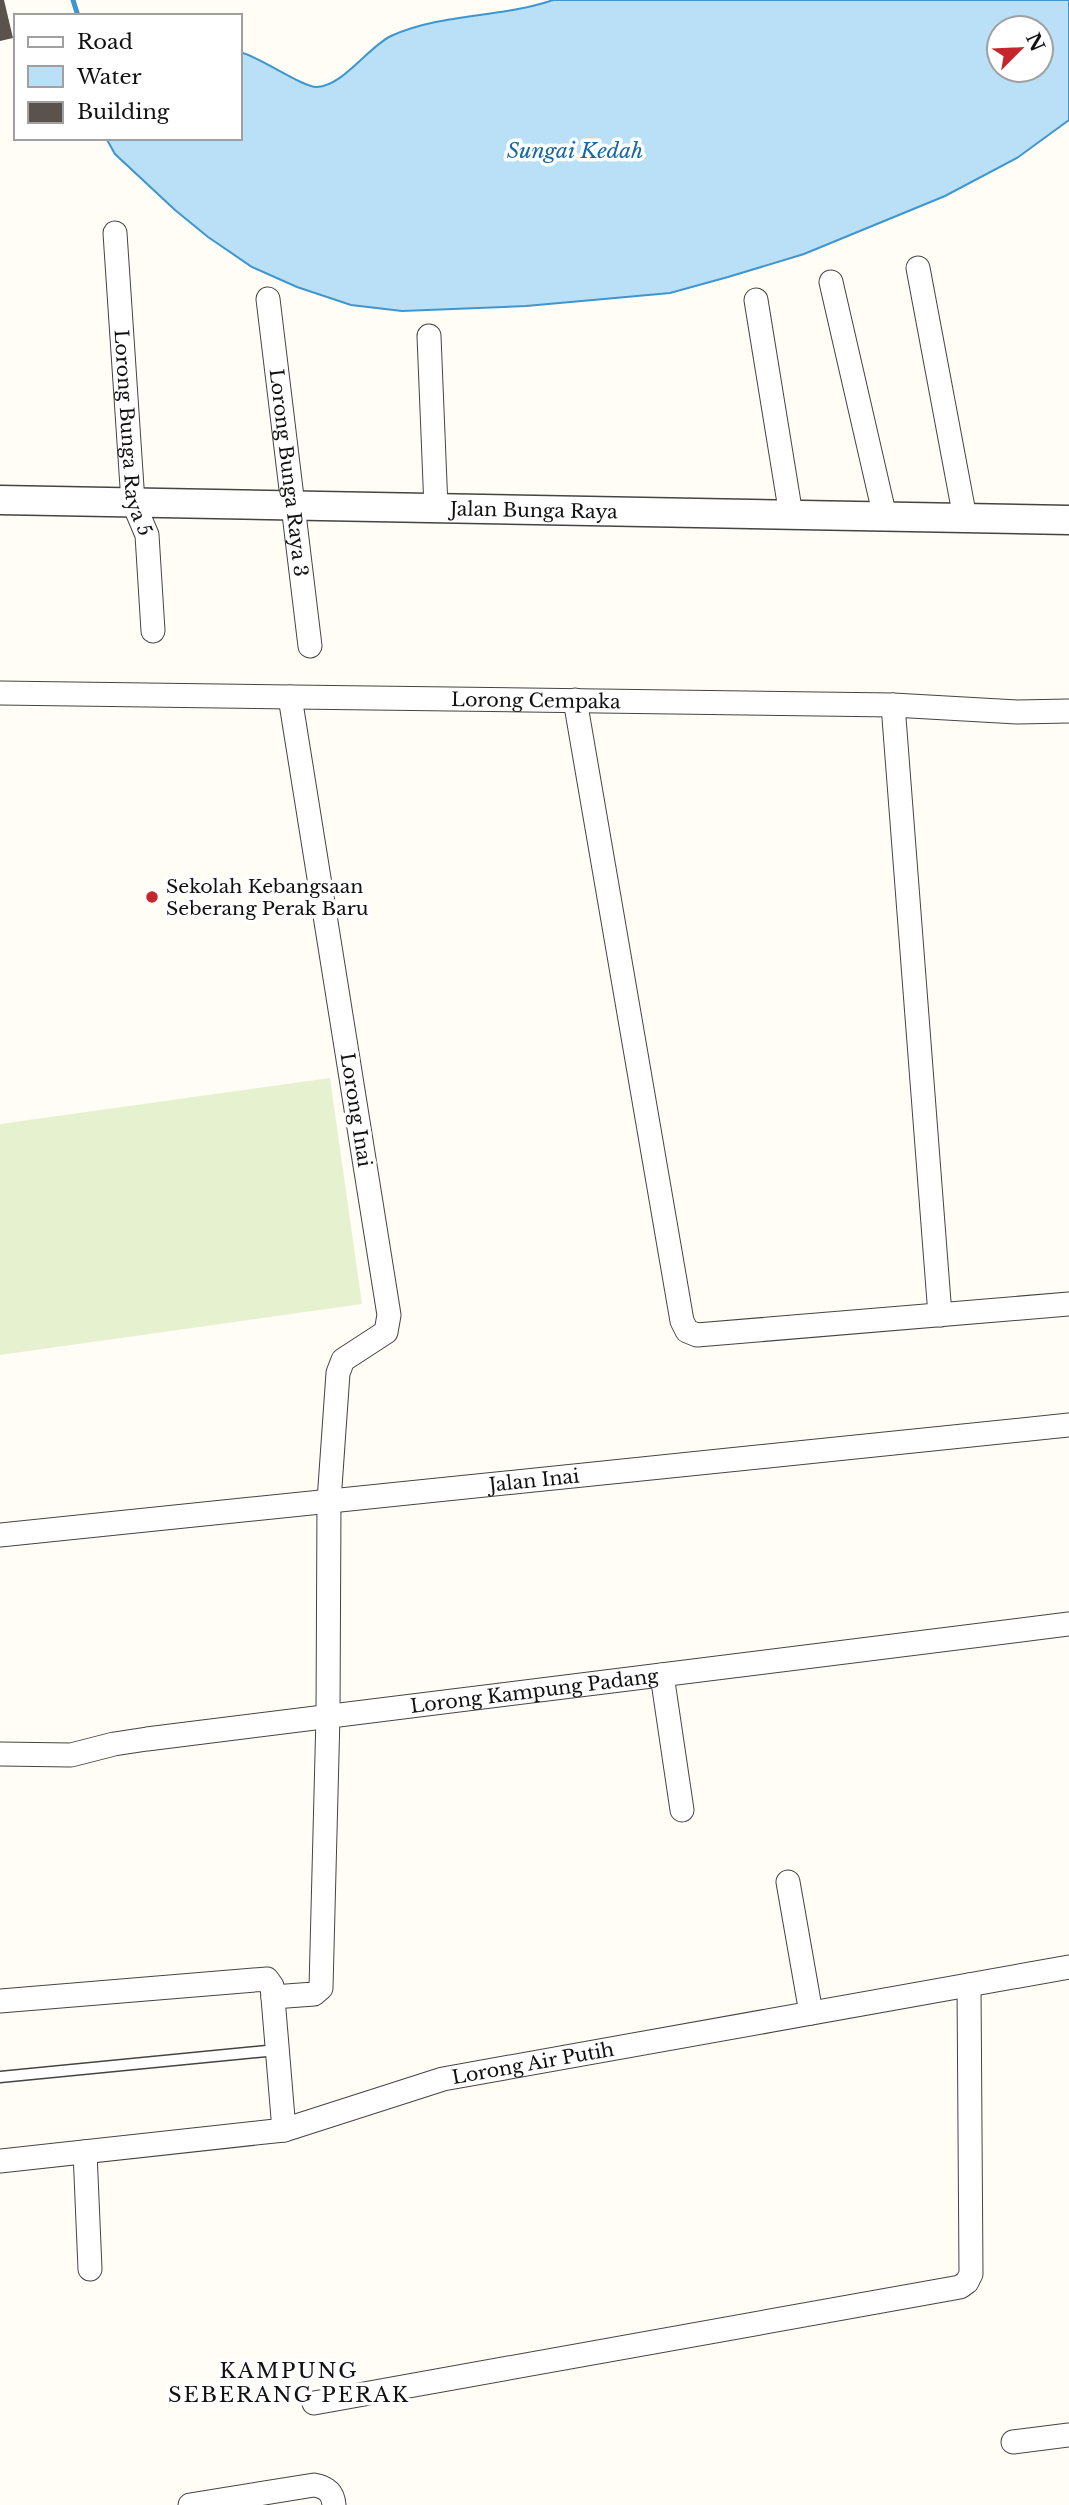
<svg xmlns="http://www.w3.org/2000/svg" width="1069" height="2505" viewBox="0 0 1069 2505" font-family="'Libre Baskerville',serif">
  <rect width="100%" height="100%" fill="#fffdf5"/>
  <path fill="#e6f2cf" d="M 330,1078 L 362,1304 L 0,1355 L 0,1124 Z"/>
  <path fill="#b9e0f7" stroke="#3f96cf" stroke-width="2" fill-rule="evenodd" d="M 553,0 L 1069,0 L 1069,120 L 1017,158 L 945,196 L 804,254 L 728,277 L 670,293 L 604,299 L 526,306 L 402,311 L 351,305 L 297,287 L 252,267 L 208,237 L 175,210 L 115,154 L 106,138 L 240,138 L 240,52 C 260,57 304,88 317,87 C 343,86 368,47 391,36 C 442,13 501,18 553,0 ZM 999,28 L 1041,28 L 1041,70 L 999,70 Z"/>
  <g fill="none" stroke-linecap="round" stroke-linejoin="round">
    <path stroke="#3f96cf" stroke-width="5" d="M 73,0 L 78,16"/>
  </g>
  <path fill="#5a524d" d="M 0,0 L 4,0 L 13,38 L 0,41 Z"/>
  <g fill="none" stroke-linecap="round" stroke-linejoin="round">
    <g stroke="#444" stroke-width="13">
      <path id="service" d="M 0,2077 L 277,2050"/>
    </g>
    <g stroke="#444" stroke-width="25">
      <g id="minor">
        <path id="s1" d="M 115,233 L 133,502 L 147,535 L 153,631"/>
        <path d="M 918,268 L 965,518"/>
        <path d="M 831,282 L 885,517"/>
        <path id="s2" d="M 268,299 L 310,646"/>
        <path d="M 756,300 L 791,515"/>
        <path d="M 429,336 L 436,508"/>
        <path id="s3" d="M 0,693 L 893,705 L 1017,712 L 1069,711"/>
        <path d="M 575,700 L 682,1321 L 687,1331 L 697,1335 L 1069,1304"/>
        <path d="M 893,705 L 940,1315"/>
        <path id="s4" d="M 0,1535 L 1069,1425"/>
        <path d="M 662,1675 L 682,1810"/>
        <path id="s5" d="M 0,1754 L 71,1755 L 114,1744 L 147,1739 L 1069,1624"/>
        <path d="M 788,1882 L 811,2013"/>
        <path d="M 273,1997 L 314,1994 L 321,1988 L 328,1716 L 329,1501 L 338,1373 L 343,1360 L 386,1332 L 389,1315 L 290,697"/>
        <path d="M 0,2001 L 267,1979 L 272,1986 L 284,2130"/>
        <path d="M 85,2152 L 90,2269"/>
        <path id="s6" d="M 0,2161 L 284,2130 L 443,2079 L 1069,1967"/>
        <path d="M 314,2403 L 960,2287 L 967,2282 L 971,2274 L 969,1985"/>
        <path d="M 1013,2442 L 1069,2435"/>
        <path d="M 190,2505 L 314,2485 C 326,2487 333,2492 334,2505"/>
      </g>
    </g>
    <g stroke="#444" stroke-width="31">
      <g id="tertiary">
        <path id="s7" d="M 0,500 L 1069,520"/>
      </g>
    </g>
    <use href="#service" stroke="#fff" stroke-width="10"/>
    <use href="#minor" stroke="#fff" stroke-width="23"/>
    <use href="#tertiary" stroke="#fff" stroke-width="28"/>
  </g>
  <circle fill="#c4262e" stroke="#fff" stroke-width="2.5" cx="152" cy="897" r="7"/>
  <g text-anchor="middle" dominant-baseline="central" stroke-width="7" stroke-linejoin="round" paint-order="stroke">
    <g font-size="19" fill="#111" stroke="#fff">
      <text stroke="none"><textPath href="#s1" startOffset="201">Lorong Bunga Raya 5</textPath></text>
      <text stroke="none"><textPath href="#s2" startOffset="175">Lorong Bunga Raya 3</textPath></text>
      <text stroke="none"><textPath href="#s7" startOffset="534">Jalan Bunga Raya</textPath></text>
      <text stroke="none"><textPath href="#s3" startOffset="536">Lorong Cempaka</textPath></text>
      <text transform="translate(356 1110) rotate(81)">Lorong Inai</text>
      <text stroke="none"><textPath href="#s4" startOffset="537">Jalan Inai</textPath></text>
      <text stroke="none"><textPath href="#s5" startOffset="539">Lorong Kampung Padang</textPath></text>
      <text stroke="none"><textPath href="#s6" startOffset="544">Lorong Air Putih</textPath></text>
    </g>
    <g font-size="19" fill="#111" stroke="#fff" text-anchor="start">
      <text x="166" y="886">Sekolah Kebangsaan<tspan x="166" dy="22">Seberang Perak Baru</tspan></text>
    </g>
    <g font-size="21" font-style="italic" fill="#1768a6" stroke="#fff">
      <text x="575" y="151">Sungai Kedah</text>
    </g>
    <g font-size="21" letter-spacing="2" fill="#111" stroke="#fff">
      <text x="289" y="2371">KAMPUNG<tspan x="289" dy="24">SEBERANG PERAK</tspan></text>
    </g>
  </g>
  <rect x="14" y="14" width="228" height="126" fill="#ffffff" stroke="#a0a0a0" stroke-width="2"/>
  <rect x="28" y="37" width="35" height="10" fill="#ffffff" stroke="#a0a0a0" stroke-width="2"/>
  <text x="77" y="49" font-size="21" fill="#111111">Road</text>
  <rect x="28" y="66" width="35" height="21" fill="#b9e0f7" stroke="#a0a0a0" stroke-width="2"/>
  <text x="77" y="84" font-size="21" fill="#111111">Water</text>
  <rect x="28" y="102" width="35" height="21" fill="#5a524d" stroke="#a0a0a0" stroke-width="2"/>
  <text x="77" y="119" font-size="21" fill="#111111">Building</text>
  <g transform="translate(1020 49) rotate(66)"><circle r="33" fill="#ffffff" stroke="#a0a0a0" stroke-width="2"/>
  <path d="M0-5L12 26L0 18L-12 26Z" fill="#c4262e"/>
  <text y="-10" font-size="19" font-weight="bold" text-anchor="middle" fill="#111111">N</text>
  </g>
</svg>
